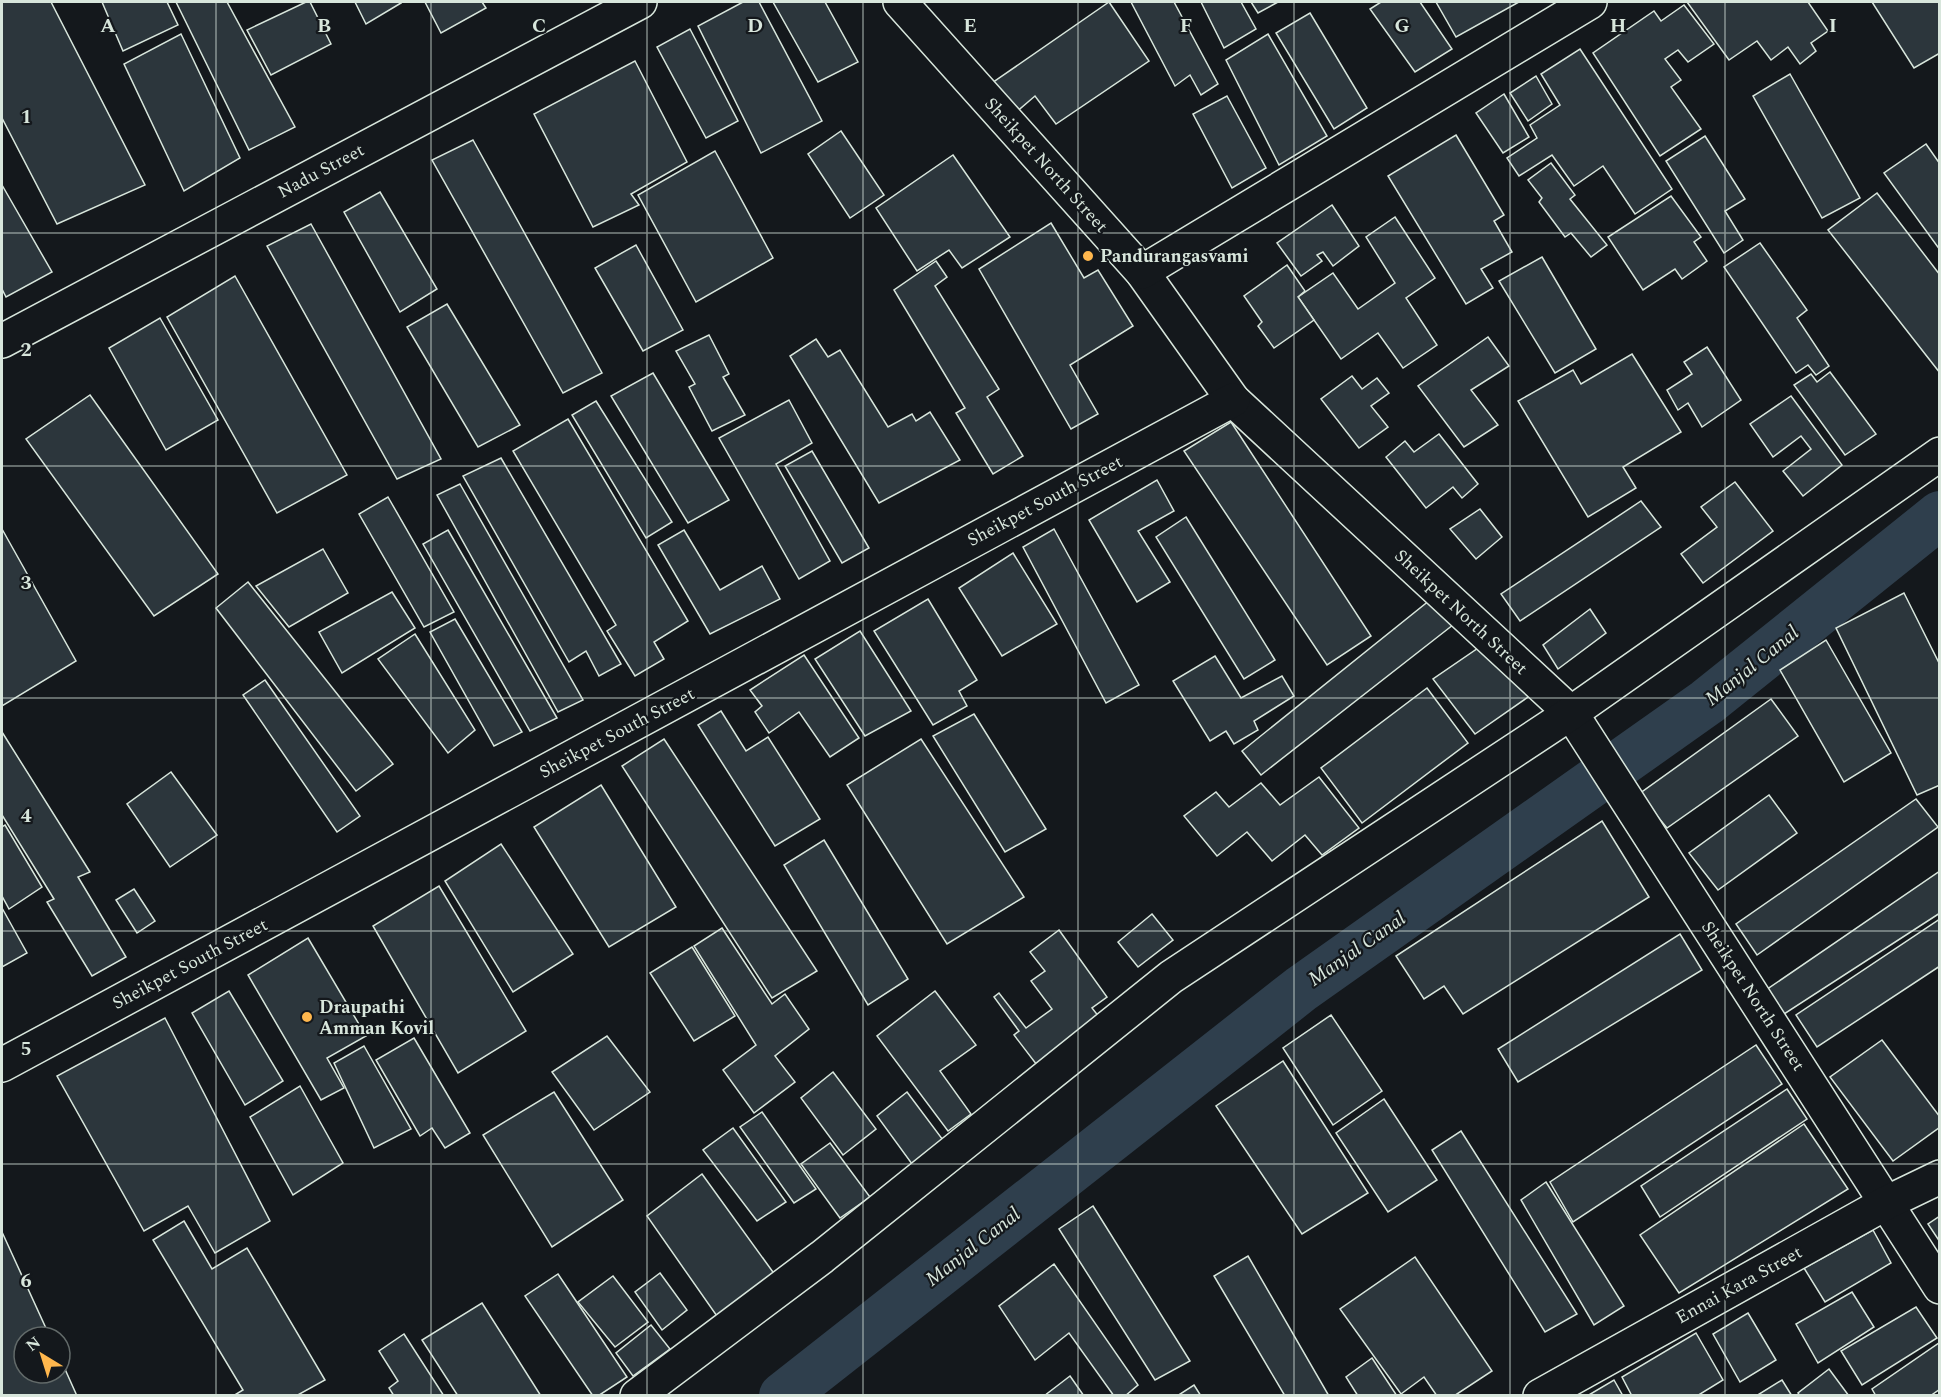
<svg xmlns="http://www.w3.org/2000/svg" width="1941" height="1397" viewBox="0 0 1941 1397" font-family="Spectral,serif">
  <rect width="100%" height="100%" fill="#14181c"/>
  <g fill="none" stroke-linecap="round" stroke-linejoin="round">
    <path stroke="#2f3f4d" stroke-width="48" d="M 783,1396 L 1301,989 L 1707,702 L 1940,515"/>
  </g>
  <g fill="#2c363c" stroke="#d8e6dc" stroke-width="1.5">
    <path d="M 2,2 L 51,2 L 145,185 L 57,224 L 2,118 Z"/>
    <path d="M 102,2 L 167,2 L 178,25 L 123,51 Z"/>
    <path d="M 176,2 L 227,2 L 295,127 L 249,150 Z"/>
    <path d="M 306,2 L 310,2 L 331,44 L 271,75 L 247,30 Z"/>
    <path d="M 355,2 L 400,2 L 401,3 L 366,24 Z"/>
    <path d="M 425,2 L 482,2 L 486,8 L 441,33 Z"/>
    <path d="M 743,2 L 759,2 L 822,121 L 761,153 L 698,26 Z"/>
    <path d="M 773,2 L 825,2 L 858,62 L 818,82 Z"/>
    <path d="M 1109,2 L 1149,61 L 1056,124 L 1035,96 L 1014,114 L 992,83 Z"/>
    <path d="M 1131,2 L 1174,2 L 1218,84 L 1201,95 L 1190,75 L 1175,86 Z"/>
    <path d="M 1201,2 L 1241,2 L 1256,29 L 1224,48 Z"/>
    <path d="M 1251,2 L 1278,2 L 1258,13 Z"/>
    <path d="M 1381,2 L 1420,2 L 1452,49 L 1415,72 L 1370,9 Z"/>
    <path d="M 1436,2 L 1519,2 L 1456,37 Z"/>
    <path d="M 1687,2 L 1808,2 L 1828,31 L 1811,43 L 1816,51 L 1800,64 L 1788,47 L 1771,60 L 1757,41 L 1729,60 Z"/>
    <path d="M 1872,2 L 1940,2 L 1940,53 L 1914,68 Z"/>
    <path d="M 1684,5 L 1714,44 L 1688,62 L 1678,50 L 1665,59 L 1681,80 L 1671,87 L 1701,129 L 1660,156 L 1593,53 L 1654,11 L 1661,21 Z"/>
    <path d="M 1310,13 L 1367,108 L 1334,129 L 1276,33 Z"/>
    <path d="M 690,29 L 738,121 L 706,138 L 657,47 Z"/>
    <path d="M 181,34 L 240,158 L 184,191 L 124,64 Z"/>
    <path d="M 1268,34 L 1327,136 L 1279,165 L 1226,60 Z"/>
    <path d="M 1580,49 L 1672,189 L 1635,214 L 1603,166 L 1574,186 L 1552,155 L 1519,176 L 1507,158 L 1537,138 L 1530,125 L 1560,105 L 1541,74 Z"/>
    <path d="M 635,61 L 687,162 L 631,194 L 639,205 L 593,227 L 534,114 Z"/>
    <path d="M 1790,74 L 1860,198 L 1822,218 L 1753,96 Z"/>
    <path d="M 1536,76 L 1552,104 L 1528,121 L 1510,93 Z"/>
    <path d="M 1504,94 L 1529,137 L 1503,153 L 1476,113 Z"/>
    <path d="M 1227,96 L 1266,168 L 1232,188 L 1193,114 Z"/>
    <path d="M 841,131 L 884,195 L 850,218 L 808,154 Z"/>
    <path d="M 1456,135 L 1504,215 L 1494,221 L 1512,252 L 1481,269 L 1493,288 L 1466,304 L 1388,176 Z"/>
    <path d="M 1705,136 L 1745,199 L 1725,211 L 1743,240 L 1724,253 L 1666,161 Z"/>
    <path d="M 473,140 L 602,373 L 563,393 L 432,160 Z"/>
    <path d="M 1926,144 L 1940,164 L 1940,250 L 1884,173 Z"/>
    <path d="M 715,151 L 773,258 L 696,302 L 638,195 Z"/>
    <path d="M 953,155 L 1010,237 L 962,268 L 949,250 L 917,271 L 876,208 Z"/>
    <path d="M 1551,163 L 1575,195 L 1570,199 L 1607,245 L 1591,257 L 1571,233 L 1565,237 L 1539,202 L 1542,198 L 1528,180 Z"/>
    <path d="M 2,185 L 52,272 L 6,297 L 2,289 Z"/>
    <path d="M 380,192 L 437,289 L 400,312 L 344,212 Z"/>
    <path d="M 1877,193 L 1940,275 L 1940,373 L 1828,230 Z"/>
    <path d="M 1671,196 L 1701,237 L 1694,242 L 1707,261 L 1682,279 L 1675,269 L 1643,290 L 1608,237 Z"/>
    <path d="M 1332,205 L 1359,246 L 1333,266 L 1323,252 L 1317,255 L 1322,261 L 1301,276 L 1277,243 Z"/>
    <path d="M 1395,217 L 1435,278 L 1406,298 L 1437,345 L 1403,368 L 1378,333 L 1341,359 L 1298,297 L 1333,273 L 1358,309 L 1395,283 L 1366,237 Z"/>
    <path d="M 1051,223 L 1084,278 L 1098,270 L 1133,326 L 1070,365 L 1098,414 L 1071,429 L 979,269 Z"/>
    <path d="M 311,224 L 441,459 L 397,479 L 267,246 Z"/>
    <path d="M 1760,243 L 1807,310 L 1797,318 L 1829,366 L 1816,375 L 1808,365 L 1796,373 L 1724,267 Z"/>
    <path d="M 636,245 L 683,330 L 643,351 L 595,268 Z"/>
    <path d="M 1542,257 L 1596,349 L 1555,373 L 1499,281 Z"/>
    <path d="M 936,261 L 947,277 L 935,286 L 999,389 L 987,397 L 1023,456 L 993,474 L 956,413 L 965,408 L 894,290 Z"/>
    <path d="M 1287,265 L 1305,291 L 1298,297 L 1314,320 L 1274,348 L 1258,326 L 1262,322 L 1244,296 Z"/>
    <path d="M 235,276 L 347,475 L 277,513 L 167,317 Z"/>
    <path d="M 447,304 L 520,425 L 478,447 L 407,327 Z"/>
    <path d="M 160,318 L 218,420 L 166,450 L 109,348 Z"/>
    <path d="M 709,335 L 729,374 L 723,377 L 745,415 L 712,431 L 689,387 L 695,384 L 676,351 Z"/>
    <path d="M 1488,337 L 1509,366 L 1471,390 L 1498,425 L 1464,447 L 1418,386 Z"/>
    <path d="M 816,339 L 828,357 L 840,350 L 888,427 L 912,414 L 916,421 L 930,412 L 960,460 L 879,503 L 790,356 Z"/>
    <path d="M 1707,347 L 1741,400 L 1702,427 L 1688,403 L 1678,410 L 1667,390 L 1692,374 L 1684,362 Z"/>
    <path d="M 1632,354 L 1681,432 L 1623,467 L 1636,488 L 1588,517 L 1518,401 L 1573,370 L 1581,384 Z"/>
    <path d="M 1830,372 L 1876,434 L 1845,455 L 1794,385 L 1811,374 L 1817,382 Z"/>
    <path d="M 653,373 L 729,500 L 688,523 L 611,396 Z"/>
    <path d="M 1352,376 L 1362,389 L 1377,378 L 1389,393 L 1371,406 L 1388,427 L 1359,448 L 1321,399 Z"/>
    <path d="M 90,395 L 218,574 L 154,616 L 26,439 Z"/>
    <path d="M 1791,396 L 1842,465 L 1803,496 L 1783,471 L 1811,449 L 1801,436 L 1773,457 L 1750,424 Z"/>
    <path d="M 789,400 L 812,443 L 776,464 L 830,561 L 799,579 L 719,438 Z"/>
    <path d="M 596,401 L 672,522 L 646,538 L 572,415 Z"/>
    <path d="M 568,419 L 688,621 L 654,642 L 664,659 L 635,676 L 607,631 L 616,625 L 513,451 Z"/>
    <path d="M 1231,422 L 1371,636 L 1327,665 L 1184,451 Z"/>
    <path d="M 1439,434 L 1478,484 L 1462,498 L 1453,487 L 1426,508 L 1386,457 L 1405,441 L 1414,452 Z"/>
    <path d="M 812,451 L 869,548 L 842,563 L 785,466 Z"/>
    <path d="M 501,458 L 621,664 L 599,676 L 586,651 L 569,662 L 463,476 Z"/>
    <path d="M 1157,480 L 1174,511 L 1138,531 L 1170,582 L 1137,602 L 1089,520 Z"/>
    <path d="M 1735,482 L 1773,531 L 1703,583 L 1681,554 L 1717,527 L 1701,507 Z"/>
    <path d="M 460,484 L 583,700 L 558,712 L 437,495 Z"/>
    <path d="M 388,497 L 454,612 L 424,627 L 359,514 Z"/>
    <path d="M 1641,501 L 1661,527 L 1520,621 L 1501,594 Z"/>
    <path d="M 1480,509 L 1502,537 L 1476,559 L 1450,529 Z"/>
    <path d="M 1186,517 L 1275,660 L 1244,679 L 1156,537 Z"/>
    <path d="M 2,529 L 76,661 L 2,706 Z"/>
    <path d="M 1054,529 L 1139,685 L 1106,703 L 1023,547 Z"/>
    <path d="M 448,530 L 557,718 L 530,731 L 423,544 Z"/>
    <path d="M 684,530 L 720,590 L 762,566 L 780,599 L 710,634 L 658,545 Z"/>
    <path d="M 323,549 L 348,593 L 289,627 L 256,586 Z"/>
    <path d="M 1013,553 L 1057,624 L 1002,656 L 959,588 Z"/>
    <path d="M 248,582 L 393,764 L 356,791 L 216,608 Z"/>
    <path d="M 392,592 L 415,628 L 342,673 L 319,632 Z"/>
    <path d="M 1904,593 L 1940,665 L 1940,785 L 1917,795 L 1836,628 Z"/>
    <path d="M 1435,596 L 1458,621 L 1261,775 L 1242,751 Z"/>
    <path d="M 928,599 L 977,680 L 959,691 L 967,706 L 933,725 L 874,631 Z"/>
    <path d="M 1590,609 L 1606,633 L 1558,669 L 1543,645 Z"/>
    <path d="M 455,619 L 522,732 L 494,746 L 430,632 Z"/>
    <path d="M 860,631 L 911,711 L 865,736 L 815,659 Z"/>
    <path d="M 415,634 L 475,730 L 448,753 L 378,659 Z"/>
    <path d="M 1826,640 L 1891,753 L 1844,782 L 1780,670 Z"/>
    <path d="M 1487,642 L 1531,695 L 1475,734 L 1433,679 Z"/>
    <path d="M 804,655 L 859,738 L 830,757 L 799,712 L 769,733 L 755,712 L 762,706 L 750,690 Z"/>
    <path d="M 1215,656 L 1241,698 L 1282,676 L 1294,696 L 1254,721 L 1258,730 L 1234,744 L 1226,731 L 1210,741 L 1173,681 Z"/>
    <path d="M 265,680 L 360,816 L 337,832 L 243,695 Z"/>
    <path d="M 1427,688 L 1468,743 L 1362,823 L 1321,768 Z"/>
    <path d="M 1771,699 L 1798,736 L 1667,828 L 1639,794 Z"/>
    <path d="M 721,711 L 746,751 L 768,737 L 820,819 L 775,846 L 698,725 Z"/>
    <path d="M 974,714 L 1046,829 L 1005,852 L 933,736 Z"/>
    <path d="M 2,732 L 90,872 L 78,877 L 126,957 L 92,976 L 47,902 L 54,899 L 2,815 Z"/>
    <path d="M 664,739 L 817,971 L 772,998 L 622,766 Z"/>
    <path d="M 921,739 L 1024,897 L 947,944 L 847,785 Z"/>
    <path d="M 171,772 L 217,835 L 170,867 L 127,804 Z"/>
    <path d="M 1319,777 L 1359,828 L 1322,855 L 1305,835 L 1272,861 L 1247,832 L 1217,856 L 1184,816 L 1216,792 L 1229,807 L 1261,783 L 1280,805 Z"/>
    <path d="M 601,785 L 676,907 L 609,947 L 534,827 Z"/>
    <path d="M 1769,795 L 1797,833 L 1718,890 L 1689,853 Z"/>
    <path d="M 1916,799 L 1938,827 L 1757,955 L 1736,924 Z"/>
    <path d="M 1602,821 L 1649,897 L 1463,1014 L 1444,986 L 1424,999 L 1396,956 Z"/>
    <path d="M 5,825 L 42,887 L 9,909 L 2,896 L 2,827 Z"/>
    <path d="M 824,840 L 908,979 L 868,1005 L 784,865 Z"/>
    <path d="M 501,844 L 573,954 L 513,992 L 445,881 Z"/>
    <path d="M 1940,871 L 1940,913 L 1781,1016 L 1763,992 Z"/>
    <path d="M 439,886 L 526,1031 L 458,1073 L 373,926 Z"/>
    <path d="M 134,889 L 155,921 L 137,933 L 116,900 Z"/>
    <path d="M 2,908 L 27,953 L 2,967 Z"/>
    <path d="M 1152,914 L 1173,940 L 1138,967 L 1118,942 Z"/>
    <path d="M 1940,919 L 1940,966 L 1817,1047 L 1796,1015 Z"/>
    <path d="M 722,928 L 772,1004 L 785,994 L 809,1029 L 775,1056 L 795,1082 L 754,1113 L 723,1070 L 756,1045 L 694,946 Z"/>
    <path d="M 1059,930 L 1107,997 L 1092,1008 L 1103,1022 L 1040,1069 L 1014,1035 L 1019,1031 L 994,997 L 999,993 L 1026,1028 L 1052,1009 L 1031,981 L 1045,971 L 1030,952 Z"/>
    <path d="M 1680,934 L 1702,970 L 1518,1082 L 1498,1049 Z"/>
    <path d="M 308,938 L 366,1036 L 327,1058 L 344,1088 L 321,1100 L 248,975 Z"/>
    <path d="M 692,947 L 735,1016 L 694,1041 L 650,973 Z"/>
    <path d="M 229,991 L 283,1081 L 245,1105 L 192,1013 Z"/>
    <path d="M 935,991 L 976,1045 L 940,1071 L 971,1114 L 948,1131 L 877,1036 Z"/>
    <path d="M 1331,1015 L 1382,1091 L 1333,1125 L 1283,1048 Z"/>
    <path d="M 165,1018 L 270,1221 L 215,1253 L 188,1206 L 144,1231 L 57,1076 Z"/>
    <path d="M 607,1036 L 650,1092 L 594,1130 L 552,1072 Z"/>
    <path d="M 414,1038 L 470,1133 L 445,1148 L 432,1128 L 420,1136 L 376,1060 Z"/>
    <path d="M 1882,1040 L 1940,1117 L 1940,1127 L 1893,1161 L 1830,1077 Z"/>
    <path d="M 1756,1045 L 1782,1084 L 1573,1222 L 1550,1182 Z"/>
    <path d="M 364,1046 L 411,1129 L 374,1148 L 334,1063 Z"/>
    <path d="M 1283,1061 L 1368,1193 L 1302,1234 L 1216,1106 Z"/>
    <path d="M 833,1072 L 876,1129 L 843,1155 L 801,1098 Z"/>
    <path d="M 300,1086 L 343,1163 L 293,1195 L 250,1117 Z"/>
    <path d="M 1787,1089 L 1807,1119 L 1660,1217 L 1641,1186 Z"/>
    <path d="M 554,1092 L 623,1200 L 552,1247 L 483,1135 Z"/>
    <path d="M 907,1092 L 943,1140 L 912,1164 L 877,1116 Z"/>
    <path d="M 1384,1099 L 1437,1180 L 1388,1212 L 1336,1133 Z"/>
    <path d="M 762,1112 L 816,1189 L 794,1203 L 740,1127 Z"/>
    <path d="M 1804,1124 L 1848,1189 L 1679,1293 L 1640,1235 Z"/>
    <path d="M 733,1128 L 786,1202 L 757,1221 L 703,1150 Z"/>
    <path d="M 1461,1131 L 1577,1314 L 1545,1332 L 1432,1150 Z"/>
    <path d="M 830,1143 L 870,1197 L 840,1218 L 801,1164 Z"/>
    <path d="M 702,1174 L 778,1279 L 719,1319 L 647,1216 Z"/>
    <path d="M 1546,1182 L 1624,1306 L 1594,1325 L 1521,1200 Z"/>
    <path d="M 1093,1206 L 1190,1361 L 1155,1380 L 1059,1229 Z"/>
    <path d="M 1940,1216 L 1940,1242 L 1928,1224 Z"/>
    <path d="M 184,1221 L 212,1269 L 247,1248 L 325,1380 L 296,1396 L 233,1396 L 243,1390 L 153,1240 Z"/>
    <path d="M 1873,1230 L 1891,1263 L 1825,1302 L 1804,1268 Z"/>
    <path d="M 2,1232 L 50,1337 L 24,1337 L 24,1373 L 60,1373 L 60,1358 L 77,1396 L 2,1396 Z"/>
    <path d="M 1248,1256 L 1329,1396 L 1285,1396 L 1214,1276 Z"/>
    <path d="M 1415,1257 L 1492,1371 L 1454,1396 L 1437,1396 L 1424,1377 L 1401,1394 L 1340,1309 Z"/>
    <path d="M 1054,1264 L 1138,1385 L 1125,1396 L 1114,1396 L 1069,1333 L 1035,1360 L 999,1306 Z"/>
    <path d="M 660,1273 L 687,1310 L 662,1330 L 635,1292 Z"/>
    <path d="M 558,1274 L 627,1377 L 598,1396 L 593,1396 L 525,1296 Z"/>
    <path d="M 613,1276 L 648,1322 L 615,1347 L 578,1302 Z"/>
    <path d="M 1852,1292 L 1874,1327 L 1818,1363 L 1796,1324 Z"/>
    <path d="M 482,1303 L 541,1396 L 458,1396 L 422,1340 Z"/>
    <path d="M 1916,1307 L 1937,1338 L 1862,1385 L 1841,1351 Z"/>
    <path d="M 1748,1313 L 1776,1360 L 1740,1382 L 1713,1334 Z"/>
    <path d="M 651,1325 L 670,1349 L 633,1376 L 616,1353 Z"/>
    <path d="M 1696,1333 L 1723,1380 L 1697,1396 L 1632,1396 L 1622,1377 Z"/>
    <path d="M 404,1334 L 444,1396 L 394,1396 L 389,1388 L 398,1381 L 379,1351 Z"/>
    <path d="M 1939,1343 L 1940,1389 L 1930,1396 L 1876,1396 L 1872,1389 Z"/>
    <path d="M 1372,1358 L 1397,1396 L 1358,1396 L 1346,1377 Z"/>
    <path d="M 1829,1369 L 1849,1396 L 1800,1396 L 1798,1393 Z"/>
    <path d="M 1070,1376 L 1084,1396 L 1044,1396 Z"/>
    <path d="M 1614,1380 L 1623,1396 L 1587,1396 Z"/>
    <path d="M 1782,1380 L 1792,1396 L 1756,1396 Z"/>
    <path d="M 1194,1385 L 1201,1396 L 1177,1396 Z"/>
  </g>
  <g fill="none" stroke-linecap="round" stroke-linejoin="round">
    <g stroke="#d8e6dc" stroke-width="36">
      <g id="minor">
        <path d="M 900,2 L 1142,272 L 1233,400 L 1571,713 L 1940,1287"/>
        <path d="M 1142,272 L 1590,2"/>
        <path d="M 2,341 L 640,2"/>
        <path d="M 2,1065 L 1233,400"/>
        <path d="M 637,1396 L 822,1257 L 1171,977 L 1571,713 L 1940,454"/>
        <path d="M 1540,1396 L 1886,1203 L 1940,1177"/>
      </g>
    </g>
    <use href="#minor" stroke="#14181c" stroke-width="33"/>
  </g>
  <path fill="none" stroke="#d8e6dc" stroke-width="1.5" stroke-opacity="0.55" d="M 216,2 L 216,1396M 431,2 L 431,1396M 647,2 L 647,1396M 863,2 L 863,1396M 1078,2 L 1078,1396M 1294,2 L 1294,1396M 1510,2 L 1510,1396M 1725,2 L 1725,1396M 2,233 L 1940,233M 2,466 L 1940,466M 2,698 L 1940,698M 2,931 L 1940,931M 2,1164 L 1940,1164"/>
  <g fill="#ffb74d" stroke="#14181c" stroke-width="2">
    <circle cx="1088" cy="256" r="6"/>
    <circle cx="307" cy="1017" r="6"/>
  </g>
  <g text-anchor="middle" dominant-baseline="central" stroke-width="4.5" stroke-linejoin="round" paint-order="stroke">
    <g font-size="18" fill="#d8e6dc" stroke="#14181c">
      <text transform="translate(1046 165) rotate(48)">Sheikpet North Street</text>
      <text transform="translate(321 171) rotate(-28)">Nadu Street</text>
      <text transform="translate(1045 501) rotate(-28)">Sheikpet South Street</text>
      <text transform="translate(1461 612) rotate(43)">Sheikpet North Street</text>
      <text transform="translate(617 733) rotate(-28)">Sheikpet South Street</text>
      <text transform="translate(190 964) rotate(-28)">Sheikpet South Street</text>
      <text transform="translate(1753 996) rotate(57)">Sheikpet North Street</text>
      <text transform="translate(1739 1285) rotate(-29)">Ennai Kara Street</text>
    </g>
    <g font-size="18" font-weight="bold" fill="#d8e6dc" stroke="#14181c" text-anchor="start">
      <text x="1100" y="256">Pandurangasvami</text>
      <text x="319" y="1007">Draupathi<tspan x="319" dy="21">Amman Kovil</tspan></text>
    </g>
    <g font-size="20" font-style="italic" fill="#d8e6dc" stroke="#14181c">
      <text transform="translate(1752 666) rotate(-39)">Manjal Canal</text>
      <text transform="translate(1357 949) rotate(-35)">Manjal Canal</text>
      <text transform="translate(973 1247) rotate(-38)">Manjal Canal</text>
    </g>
  </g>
  <g font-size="20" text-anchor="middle" font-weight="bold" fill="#d8e6dc" stroke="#14181c" stroke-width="4.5" stroke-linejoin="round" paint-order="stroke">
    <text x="108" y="32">A</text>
    <text x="324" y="32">B</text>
    <text x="539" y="32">C</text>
    <text x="755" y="32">D</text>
    <text x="970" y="32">E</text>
    <text x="1186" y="32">F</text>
    <text x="1402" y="32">G</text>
    <text x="1618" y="32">H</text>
    <text x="1833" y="32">I</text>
    <text x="26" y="123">1</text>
    <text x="26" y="356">2</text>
    <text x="26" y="589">3</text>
    <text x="26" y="822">4</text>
    <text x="26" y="1055">5</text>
    <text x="26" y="1287">6</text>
  </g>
  <rect width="1941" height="1397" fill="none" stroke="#d8e6dc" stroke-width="6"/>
  <g transform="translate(42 1355) rotate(322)"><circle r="28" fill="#14181c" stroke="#626a69" stroke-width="1.5"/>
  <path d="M0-4.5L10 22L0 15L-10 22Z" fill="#ffb74d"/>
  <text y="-9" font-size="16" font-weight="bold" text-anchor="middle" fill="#d8e6dc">N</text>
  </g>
</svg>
